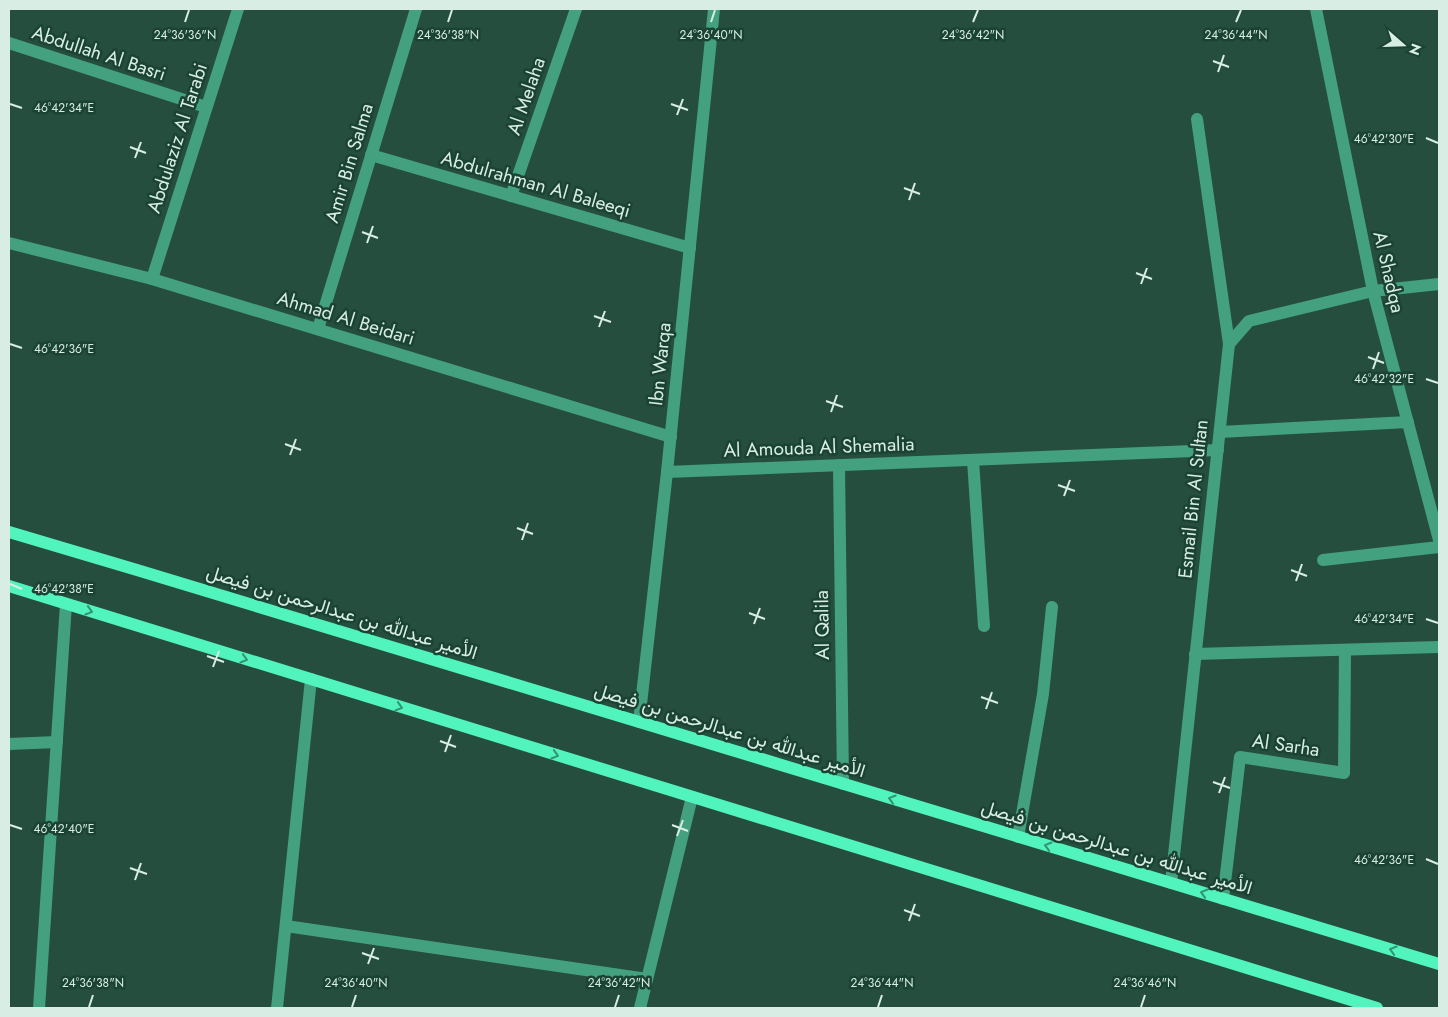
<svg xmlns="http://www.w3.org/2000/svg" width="1448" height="1017" viewBox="0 0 1448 1017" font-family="Jost,Vazirmatn,sans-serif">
  <rect width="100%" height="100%" fill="#264e3f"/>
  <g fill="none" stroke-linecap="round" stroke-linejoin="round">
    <g stroke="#44a180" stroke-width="12">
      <path d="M 1316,9 L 1373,291 L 1439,540"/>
      <path d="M 9,43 L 206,107"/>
      <path d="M 371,155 L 690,248"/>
      <path d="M 511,196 L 576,9"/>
      <path d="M 9,243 L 152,279 L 671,437"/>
      <path d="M 152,279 L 238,9"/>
      <path d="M 318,329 L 416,9"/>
      <path d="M 1229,344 L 1249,321 L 1373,291 L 1439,284"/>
      <path d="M 1220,432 L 1408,422"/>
      <path d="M 973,460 L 984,626"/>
      <path d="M 839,465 L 843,784"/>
      <path d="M 667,472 L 1218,450"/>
      <path d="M 1323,560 L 1439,547"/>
      <path d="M 1195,654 L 1439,647"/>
      <path d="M 639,722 L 667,472 L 714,9"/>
      <path d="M 9,744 L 57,742"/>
      <path d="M 1018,837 L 1043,694 L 1052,607"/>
      <path d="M 1171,883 L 1229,344 L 1197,119"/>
      <path d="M 1223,899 L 1240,757 L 1344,773 L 1345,650"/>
      <path d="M 286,926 L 647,979"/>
      <path d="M 39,1008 L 66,604"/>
      <path d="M 277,1008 L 311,679"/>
      <path d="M 640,1008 L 692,797"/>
    </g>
    <g stroke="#52f4be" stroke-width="12">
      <path d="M 9,532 L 137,570 L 1439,964"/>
      <path d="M 9,586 L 1377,1008"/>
    </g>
  </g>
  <defs><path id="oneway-chevron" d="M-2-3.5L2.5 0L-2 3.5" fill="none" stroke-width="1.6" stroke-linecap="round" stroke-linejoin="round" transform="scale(1.25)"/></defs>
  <g stroke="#349372">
    <use href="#oneway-chevron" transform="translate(89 611) rotate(17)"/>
    <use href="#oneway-chevron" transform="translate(244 659) rotate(17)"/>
    <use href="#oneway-chevron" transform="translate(399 707) rotate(17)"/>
    <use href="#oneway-chevron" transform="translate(555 755) rotate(17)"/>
    <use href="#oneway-chevron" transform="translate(892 799) rotate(-163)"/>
    <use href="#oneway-chevron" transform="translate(1048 846) rotate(-163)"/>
    <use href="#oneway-chevron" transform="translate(1204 893) rotate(-163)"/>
    <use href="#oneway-chevron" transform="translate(1393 950) rotate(-163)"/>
  </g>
  <path fill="none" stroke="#d8eee4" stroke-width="2" d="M 185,22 L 189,10M 448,22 L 452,10M 711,22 L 715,10M 973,22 L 978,10M 1236,22 L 1241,10M 1213,61 L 1229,67M 1218,72 L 1224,55M 10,104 L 22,108M 671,104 L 688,110M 677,115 L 683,99M 1426,138 L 1438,143M 130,147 L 146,153M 135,158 L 141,142M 904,188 L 920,194M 909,200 L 915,183M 362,232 L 378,238M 367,243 L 373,226M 1136,273 L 1152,279M 1141,284 L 1147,268M 594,316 L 611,322M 599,327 L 605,311M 10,344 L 22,348M 1368,357 L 1384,363M 1373,369 L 1379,352M 1426,379 L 1438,383M 826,401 L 843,407M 831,412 L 837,395M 285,444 L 301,450M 290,455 L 296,439M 1058,485 L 1075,491M 1064,496 L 1070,480M 517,528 L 533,534M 522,540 L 528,523M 1291,570 L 1307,576M 1296,581 L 1302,564M 10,584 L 22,589M 749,613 L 765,619M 1426,619 L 1438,623M 754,624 L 760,608M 207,656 L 224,662M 213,667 L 219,651M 981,697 L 998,703M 986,709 L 992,692M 440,741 L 456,747M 445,752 L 451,735M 1213,782 L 1230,788M 1219,793 L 1225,777M 10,825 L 22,829M 672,825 L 688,831M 677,836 L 683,820M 1426,859 L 1438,864M 130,868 L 147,874M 135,880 L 141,863M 904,910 L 920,916M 909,921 L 915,904M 362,953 L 379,959M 368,964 L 374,948M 89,1007 L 93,995M 352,1007 L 356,995M 615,1007 L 619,995M 878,1007 L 882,995M 1141,1007 L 1145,995"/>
  <g text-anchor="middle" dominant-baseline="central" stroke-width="5" stroke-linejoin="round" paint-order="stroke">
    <g font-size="19" fill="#d8eee4" stroke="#1b4334">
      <text transform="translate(99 53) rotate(18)">Abdullah Al Basri</text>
      <text transform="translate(526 96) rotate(-71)">Al Melaha</text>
      <text transform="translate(177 138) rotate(-72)">Abdulaziz Al Tarabi</text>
      <text transform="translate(349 163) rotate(-73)">Amir Bin Salma</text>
      <text transform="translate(536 184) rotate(16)">Abdulrahman Al Baleeqi</text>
      <text transform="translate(1389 272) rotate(77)">Al Shadqa</text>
      <text transform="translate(346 318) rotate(17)">Ahmad Al Beidari</text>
      <text transform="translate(660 364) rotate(-84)">Ibn Warqa</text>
      <text transform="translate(819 447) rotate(-2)">Al Amouda Al Shemalia</text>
      <text transform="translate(1193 499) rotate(-84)">Esmail Bin Al Sultan</text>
      <text transform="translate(342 612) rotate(17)">الأمير عبدالله بن عبدالرحمن بن فيصل</text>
      <text transform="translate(822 625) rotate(-91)">Al Qalila</text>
      <text transform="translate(730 730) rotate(17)">الأمير عبدالله بن عبدالرحمن بن فيصل</text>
      <text transform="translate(1286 745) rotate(8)">Al Sarha</text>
      <text transform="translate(1117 847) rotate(17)">الأمير عبدالله بن عبدالرحمن بن فيصل</text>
    </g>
  </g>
  <g font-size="12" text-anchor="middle" fill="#d8eee4" stroke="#1b4334" stroke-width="5" stroke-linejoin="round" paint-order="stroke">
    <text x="185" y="39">24°36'36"N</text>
    <text x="448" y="39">24°36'38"N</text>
    <text x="711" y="39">24°36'40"N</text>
    <text x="973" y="39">24°36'42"N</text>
    <text x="1236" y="39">24°36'44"N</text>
    <text x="64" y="112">46°42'34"E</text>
    <text x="1384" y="143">46°42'30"E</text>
    <text x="64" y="353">46°42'36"E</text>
    <text x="1384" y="383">46°42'32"E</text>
    <text x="64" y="593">46°42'38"E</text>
    <text x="1384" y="623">46°42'34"E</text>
    <text x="64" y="833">46°42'40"E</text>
    <text x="1384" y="864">46°42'36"E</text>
    <text x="93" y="987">24°36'38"N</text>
    <text x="356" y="987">24°36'40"N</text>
    <text x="619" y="987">24°36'42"N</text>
    <text x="882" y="987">24°36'44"N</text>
    <text x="1145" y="987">24°36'46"N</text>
  </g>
  <rect width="1448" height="1017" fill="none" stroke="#d8eee4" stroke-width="20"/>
  <g transform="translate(1403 45) rotate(110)" stroke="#1b4334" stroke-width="4" paint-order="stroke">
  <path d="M0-4L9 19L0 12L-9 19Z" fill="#d8eee4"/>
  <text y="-8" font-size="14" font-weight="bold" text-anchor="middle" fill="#d8eee4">N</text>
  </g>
</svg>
